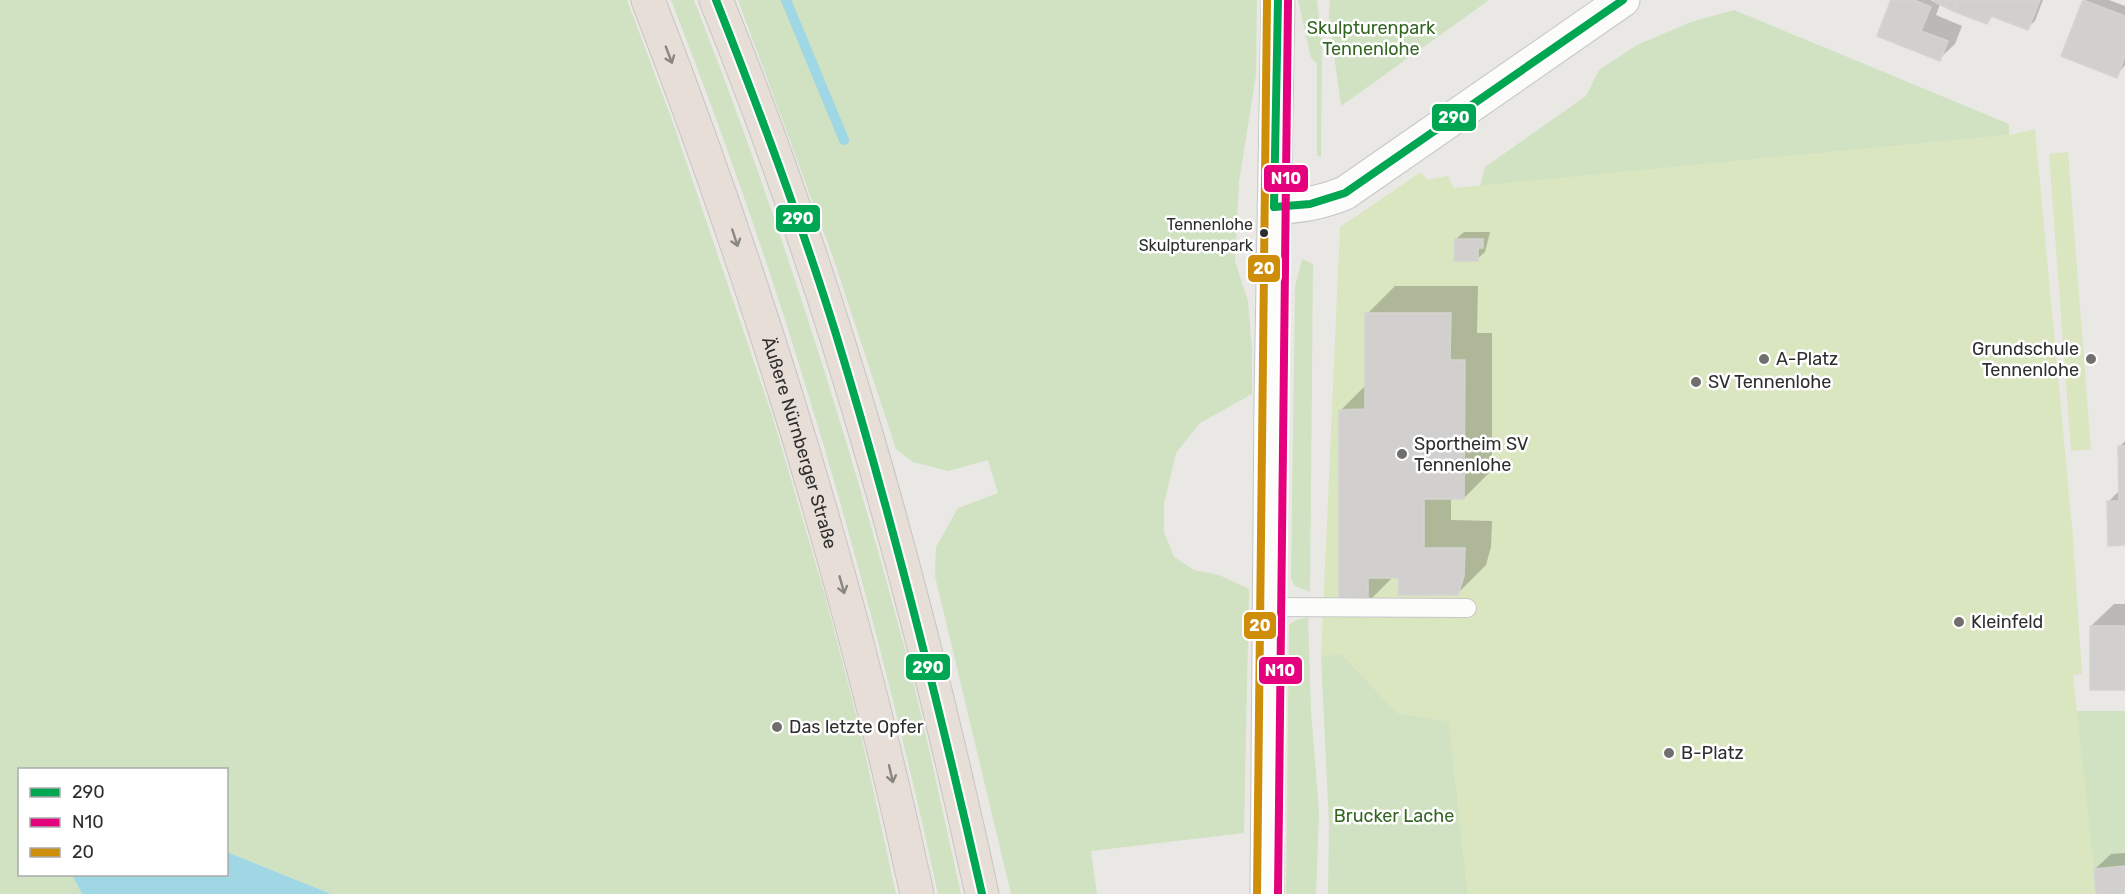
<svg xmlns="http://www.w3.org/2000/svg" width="2125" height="894" viewBox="0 0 2125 894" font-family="Rubik,sans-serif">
  <rect width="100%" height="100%" fill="#eae8e5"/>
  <g fill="#d0e2c1">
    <path d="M 0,0 L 627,0 L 672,120 L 772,415 L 825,595 L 860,730 L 896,894 L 331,894 L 227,852 L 226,770 L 20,770 L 20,874 L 72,875 L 82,894 L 0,894 Z"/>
    <path d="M 671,0 L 694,0 C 776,209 845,425 903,642 C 925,725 942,810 961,894 L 938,894 C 872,590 785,289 671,0 Z"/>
    <path d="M 738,0 L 1257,0 L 1256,75 L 1239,182 L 1235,261 L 1248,301 L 1252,349 L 1252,394 L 1200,423 L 1176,453 L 1164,504 L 1164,532 L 1174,557 L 1194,570 L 1219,575 L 1249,589 L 1244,833 L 1091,851 L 1097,894 L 1011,894 L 935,576 L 936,547 L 958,508 L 998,493 L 988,460 L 948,471 L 913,462 L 896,449 L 834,260 Z"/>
    <path d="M 1298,0 L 1317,0 L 1322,42 L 1321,157 L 1317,156 L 1317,64 L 1311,58 Z"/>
    <path d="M 1330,0 L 1489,0 L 1341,106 L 1329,17 Z"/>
    <path d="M 1734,10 L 2009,124 L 2009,135 L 1480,186 L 1485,167 L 1586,96 L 1599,70 L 1637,45 L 1691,22 Z"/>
    <path d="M 1302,259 L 1313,264 L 1310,592 L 1295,586 L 1291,578 L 1295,287 Z"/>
    <path d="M 1308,617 L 1311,711 L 1319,812 L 1316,894 L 1286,894 L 1289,625 L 1294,621 Z"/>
    <path d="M 1341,653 L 1397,713 L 1449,721 L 1468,894 L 1328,894 L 1329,824 L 1321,657 Z"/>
    <path d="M 2074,711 L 2125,711 L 2125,866 L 2094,869 Z"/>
  </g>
  <g fill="#dae6c0">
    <path d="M 2035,129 L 2073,537 L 2082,674 L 2073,675 L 2094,868 L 2125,866 L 2125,894 L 1468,894 L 1449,721 L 1397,713 L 1341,653 L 1321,657 L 1340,227 L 1421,172 L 1427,180 L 1448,176 L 1454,188 L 2009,135 Z"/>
    <path d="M 2068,152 L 2091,449 L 2071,451 L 2049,154 Z"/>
  </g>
  <path fill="#9fd7e5" d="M 227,852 L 331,894 L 82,894 L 72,875 L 226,874 Z"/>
  <g fill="#0003">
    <path d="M 1893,0 L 2043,0 L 2035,21 L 2027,28 L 1994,15 L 1987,22 L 1940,4 L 1936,15 L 1962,26 L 1955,44 L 1939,59 Z"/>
    <path d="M 2085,0 L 2109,0 L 2125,6 L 2125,65 L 2116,76 Z"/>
    <path d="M 1464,232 L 1490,232 L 1485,252 L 1477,259 L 1456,239 Z"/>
    <path d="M 1395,286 L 1478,286 L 1477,333 L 1492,333 L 1492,470 L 1464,498 L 1451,497 L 1451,520 L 1492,521 L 1491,547 L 1486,565 L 1458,593 L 1393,577 L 1368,602 L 1341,410 L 1366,385 L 1367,314 Z"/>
    <path d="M 2125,441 L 2125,544 L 2109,501 L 2120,490 L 2119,447 Z"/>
    <path d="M 2114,604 L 2125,604 L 2125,689 L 2091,626 Z"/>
    <path d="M 2125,853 L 2125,894 L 2097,894 L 2095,869 L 2111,854 Z"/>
  </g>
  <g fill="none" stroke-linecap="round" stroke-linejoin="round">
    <path stroke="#9fd7e5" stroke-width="10" d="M 786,0 L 844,140"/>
  </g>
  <g fill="#d2d0ce" stroke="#d5d3d1" stroke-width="1.5">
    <path d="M 1891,0 L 1914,0 L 1931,7 L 1921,31 L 1948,41 L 1940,61 L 1877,36 Z"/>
    <path d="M 1931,0 L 1957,0 L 1953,11 Z"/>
    <path d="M 1957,0 L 2040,0 L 2028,30 L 1991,16 L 1987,24 L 1953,11 Z"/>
    <path d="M 2083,0 L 2125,16 L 2125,56 L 2117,78 L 2061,56 Z"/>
    <path d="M 1455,239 L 1483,239 L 1483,248 L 1478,248 L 1478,261 L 1454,261 Z"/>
    <path d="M 1365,313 L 1451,313 L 1450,360 L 1465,360 L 1464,499 L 1424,499 L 1424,548 L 1465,548 L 1464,576 L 1458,595 L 1398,595 L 1399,578 L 1368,578 L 1368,603 L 1339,603 L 1339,410 L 1365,409 Z"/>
    <path d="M 2118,446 L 2125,446 L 2125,545 L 2108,546 L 2107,501 L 2119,501 Z"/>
    <rect x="2090" y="626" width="35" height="64"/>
    <path d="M 2125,866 L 2125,894 L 2096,894 L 2094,869 Z"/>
  </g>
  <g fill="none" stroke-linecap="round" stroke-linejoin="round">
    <g stroke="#c7c6c7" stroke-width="20">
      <path id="lane" d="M 1270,607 L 1467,608"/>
    </g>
    <g stroke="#c7c6c7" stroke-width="35">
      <path id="street" d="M 1274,207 C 1300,207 1321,203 1345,193 L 1623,0"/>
    </g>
    <g stroke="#c7c6c7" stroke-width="35">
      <path id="secondary" d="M 1267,894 L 1271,399 L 1278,0"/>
    </g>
    <g stroke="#c6c5c4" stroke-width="35">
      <g id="highway">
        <path id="s1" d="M 648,0 C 761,291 851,589 917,894"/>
        <path d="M 716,0 C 833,288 916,590 982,894"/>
      </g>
    </g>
    <use href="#lane" stroke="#fcfcfb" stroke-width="18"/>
    <use href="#street" stroke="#fcfcfb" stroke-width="33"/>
    <use href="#secondary" stroke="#fcfcfb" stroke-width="33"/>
    <use href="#highway" stroke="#e7ded7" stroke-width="33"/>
    <g stroke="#fff" stroke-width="12">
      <g id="bus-1">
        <path d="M 716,0 C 759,109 800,219 835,331 C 892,517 939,705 982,894"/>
        <path d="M 1274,207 L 1310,204 L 1345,193 L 1623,0"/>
        <path d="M 1274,207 L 1278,0"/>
      </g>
    </g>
    <g stroke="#fff" stroke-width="12">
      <path id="bus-2" d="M 1278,894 L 1288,0"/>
    </g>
    <g stroke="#fff" stroke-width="12">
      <path id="bus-3" d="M 1257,894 L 1267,0"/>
    </g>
    <use href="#bus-1" stroke="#00a651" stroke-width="8"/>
    <use href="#bus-2" stroke="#e5007d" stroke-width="8"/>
    <use href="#bus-3" stroke="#cf8e09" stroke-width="8"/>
  </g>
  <defs><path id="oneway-shaft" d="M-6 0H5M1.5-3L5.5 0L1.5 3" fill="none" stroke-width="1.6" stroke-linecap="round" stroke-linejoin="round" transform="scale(1.5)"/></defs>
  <g stroke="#8a8682">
    <use href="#oneway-shaft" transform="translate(669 55) rotate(69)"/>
    <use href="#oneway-shaft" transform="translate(735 238) rotate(72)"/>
    <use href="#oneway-shaft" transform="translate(842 585) rotate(74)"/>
    <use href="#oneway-shaft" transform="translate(891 774) rotate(77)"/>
  </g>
  <circle fill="#2e2e2e" stroke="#fff" stroke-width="2" cx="1264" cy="233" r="5"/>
  <g fill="#706f6e" stroke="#fff" stroke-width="2">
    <circle cx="1764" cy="359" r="6"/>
    <circle cx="2091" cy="359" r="6"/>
    <circle cx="1696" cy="382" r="6"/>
    <circle cx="1402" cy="454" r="6"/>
    <circle cx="1959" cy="622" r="6"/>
    <circle cx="777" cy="727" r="6"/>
    <circle cx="1669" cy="753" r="6"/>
  </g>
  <g text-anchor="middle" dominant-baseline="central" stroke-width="5" stroke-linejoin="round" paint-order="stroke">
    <g font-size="16" fill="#2e2e2e" stroke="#fff" text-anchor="end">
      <text x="1253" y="224">Tennenlohe<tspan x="1253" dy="21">Skulpturenpark</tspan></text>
    </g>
    <g font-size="18" fill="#346622" stroke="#fff">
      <text x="1371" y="28">Skulpturenpark<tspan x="1371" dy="21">Tennenlohe</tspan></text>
      <text x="1394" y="816">Brucker Lache</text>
    </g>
    <g font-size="18" fill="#2e2e2e" stroke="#fff" text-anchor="start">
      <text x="2079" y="349" text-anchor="end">Grundschule<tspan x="2079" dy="21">Tennenlohe</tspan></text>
      <text x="1776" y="359">A-Platz</text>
      <text x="1708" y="382">SV Tennenlohe</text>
      <text x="1414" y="444">Sportheim SV<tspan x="1414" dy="21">Tennenlohe</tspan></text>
      <text x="1971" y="622">Kleinfeld</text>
      <text x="789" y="727">Das letzte Opfer</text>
      <text x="1681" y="753">B-Platz</text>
    </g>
    <g font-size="18" fill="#2e2e2e" stroke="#fff">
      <text stroke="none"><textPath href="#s1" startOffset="468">Äußere Nürnberger Straße</textPath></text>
    </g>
  </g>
  <g stroke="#fff" stroke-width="2">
    <rect x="1431" y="103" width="46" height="29" rx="6" fill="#00a651"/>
    <rect x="1263" y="164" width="46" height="29" rx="6" fill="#e5007d"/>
    <rect x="775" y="204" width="46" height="29" rx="6" fill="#00a651"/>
    <rect x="1247" y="254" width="34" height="29" rx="6" fill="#cf8e09"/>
    <rect x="1243" y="611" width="34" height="29" rx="6" fill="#cf8e09"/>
    <rect x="905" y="653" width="46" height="28" rx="6" fill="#00a651"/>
    <rect x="1258" y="656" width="45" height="29" rx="6" fill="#e5007d"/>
  </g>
  <g font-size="16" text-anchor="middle" font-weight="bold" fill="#fff">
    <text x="1454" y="123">290</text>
    <text x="1286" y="184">N10</text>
    <text x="798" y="224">290</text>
    <text x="1264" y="274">20</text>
    <text x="1260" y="631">20</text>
    <text x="928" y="673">290</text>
    <text x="1280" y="676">N10</text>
  </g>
  <rect x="18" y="768" width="210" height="108" fill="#ffffff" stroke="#ababab" stroke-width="1.5"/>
  <rect x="30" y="788" width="30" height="9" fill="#00a651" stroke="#ababab" stroke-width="1.5"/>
  <text x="72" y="798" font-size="18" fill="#2e2e2e">290</text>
  <rect x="30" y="818" width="30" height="9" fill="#e5007d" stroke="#ababab" stroke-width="1.5"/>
  <text x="72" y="828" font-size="18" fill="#2e2e2e">N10</text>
  <rect x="30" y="848" width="30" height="9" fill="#cf8e09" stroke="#ababab" stroke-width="1.5"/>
  <text x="72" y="858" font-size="18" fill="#2e2e2e">20</text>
</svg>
